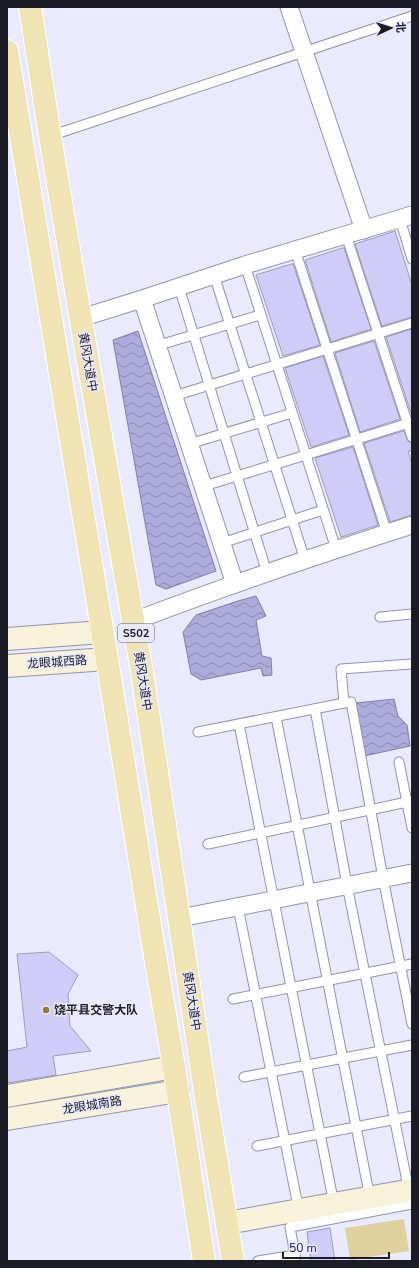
<svg xmlns="http://www.w3.org/2000/svg" width="419" height="1268" viewBox="0 0 419 1268" font-family="'Nunito Sans','Noto Sans SC',sans-serif">
  <defs>
    <pattern id="water-waves" width="16" height="10" patternUnits="userSpaceOnUse"><rect width="16" height="10" fill="#adaadc"/><path d="M0 5q4-4 8 0t8 0" fill="none" stroke="#8c8ab2"/></pattern>
  </defs>
  <rect width="100%" height="100%" fill="#eaeafe"/>
  <path fill="#ded19e" d="M 404,1219 L 409,1251 L 350,1260 L 345,1228 Z"/>
  <g fill="url(#water-waves)" stroke="#827fa6">
    <path d="M 138,331 L 216,571 L 166,589 L 156,585 L 113,340 Z"/>
    <path d="M 256,596 L 266,616 L 256,620 L 262,656 L 271,658 L 272,675 L 263,676 L 261,668 L 201,680 L 191,674 L 183,632 L 196,615 L 238,601 Z"/>
    <path d="M 394,699 L 398,716 L 407,725 L 410,746 L 364,756 L 356,703 Z"/>
  </g>
  <g fill="#cfcdf7" stroke="#9d9cba">
    <path d="M 395,231 L 412,285 L 412,317 L 382,326 L 355,244 Z"/>
    <path d="M 342,248 L 344,248 L 371,329 L 331,342 L 305,260 Z"/>
    <path d="M 291,264 L 293,264 L 320,345 L 283,356 L 256,275 Z"/>
    <path d="M 412,329 L 412,416 L 386,337 Z"/>
    <path d="M 374,341 L 400,419 L 360,432 L 335,353 Z"/>
    <path d="M 323,356 L 349,435 L 311,447 L 285,368 Z"/>
    <path d="M 404,431 L 408,441 L 412,443 L 412,451 L 408,451 L 412,464 L 412,515 L 390,522 L 364,443 Z"/>
    <path d="M 353,447 L 378,525 L 341,537 L 315,458 Z"/>
    <path d="M 49,952 L 78,975 L 68,994 L 70,1026 L 91,1051 L 53,1056 L 56,1075 L 7,1083 L 7,1051 L 27,1047 L 17,954 Z"/>
    <path d="M 330,1228 L 335,1261 L 311,1261 L 307,1232 Z"/>
  </g>
  <g fill="none" stroke-linecap="round" stroke-linejoin="round">
    <g stroke="#9392b0" stroke-width="11">
      <g id="lane">
        <path d="M 50,136 L 412,16"/>
        <path d="M 400,219 L 412,259"/>
        <path d="M 346,235 L 412,437"/>
        <path d="M 295,250 L 387,533"/>
        <path d="M 245,265 L 336,549"/>
        <path d="M 214,275 L 305,560"/>
        <path d="M 179,287 L 267,573"/>
        <path d="M 156,346 L 260,315"/>
        <path d="M 174,396 L 412,323"/>
        <path d="M 189,444 L 292,413"/>
        <path d="M 204,486 L 306,455 L 412,422"/>
        <path d="M 222,543 L 323,510"/>
        <path d="M 380,617 L 412,614"/>
        <path d="M 344,703 L 351,702 L 383,878 L 412,1024"/>
        <path d="M 315,709 L 347,885 L 409,1191"/>
        <path d="M 276,717 L 370,1198"/>
        <path d="M 239,724 L 334,1204"/>
        <path d="M 198,732 L 344,703 L 341,669 L 412,664"/>
        <path d="M 399,762 L 412,828"/>
        <path d="M 208,844 L 412,801"/>
        <path d="M 238,907 L 299,1211"/>
        <path d="M 233,999 L 412,964"/>
        <path d="M 244,1077 L 412,1045"/>
        <path d="M 257,1146 L 412,1116"/>
        <path d="M 258,1261 L 295,1255"/>
        <path d="M 296,1261 L 290,1227 L 412,1204"/>
      </g>
    </g>
    <g stroke="#9392b0" stroke-width="19">
      <g id="street">
        <path d="M 289,7 L 364,230"/>
        <path d="M 142,299 L 235,584"/>
        <path d="M 81,318 L 142,299 L 245,265 L 412,215"/>
        <path d="M 134,621 C 225,586 318,555 412,525"/>
        <path d="M 180,918 L 412,873"/>
      </g>
    </g>
    <g stroke="#9392b0" stroke-width="24">
      <g id="secondary">
        <path d="M 7,639 L 102,632"/>
        <path d="M 7,666 L 107,659"/>
        <path d="M 7,1096 L 174,1067"/>
        <path d="M 7,1119 L 178,1091"/>
        <path d="M 227,1223 L 412,1190"/>
      </g>
    </g>
    <g stroke="#fff" stroke-width="24">
      <g id="primary">
        <path d="M 30,7 L 50,136 L 81,321 L 142,672 L 206,1098 L 233,1261"/>
        <path d="M 7,51 L 107,659 L 153,944 L 174,1067 L 204,1261"/>
      </g>
    </g>
    <use href="#lane" stroke="#fff" stroke-width="9"/>
    <use href="#street" stroke="#fff" stroke-width="17"/>
    <use href="#secondary" stroke="#f8f2da" stroke-width="22"/>
    <use href="#primary" stroke="#f0e4b5" stroke-width="22"/>
  </g>
  <circle fill="#907c22" stroke="#eaeafe" stroke-width="1.5" cx="46" cy="1010" r="4"/>
  <g text-anchor="middle" dominant-baseline="central" stroke-width="3" stroke-linejoin="round" paint-order="stroke">
    <rect fill="#eaeafe" stroke="#5a5a68" stroke-width="1" x="118" y="624" width="36" height="18" rx="3"/>
    <g font-size="11" font-weight="bold" fill="#1c1c27">
      <text x="136" y="633">S502</text>
    </g>
    <g font-size="12" fill="#1c1c27" stroke="#eaeafe">
      <text transform="translate(88 362) rotate(80)">黄冈大道中</text>
      <text transform="translate(57 662) rotate(-4)">龙眼城西路</text>
      <text transform="translate(143 681) rotate(81)">黄冈大道中</text>
      <text transform="translate(192 1001) rotate(81)">黄冈大道中</text>
      <text transform="translate(92 1105) rotate(-9)">龙眼城南路</text>
    </g>
    <g font-size="12" font-weight="bold" fill="#1c1c27" stroke="#eaeafe" text-anchor="start">
      <text x="54" y="1010">饶平县交警大队</text>
    </g>
  </g>
  <rect width="419" height="1268" fill="none" stroke="#1c1c27" stroke-width="16"/>
  <g transform="translate(391 28) rotate(86)" stroke="#eaeafe" stroke-width="3" paint-order="stroke">
  <path d="M0-3L7 15L0 10L-7 15Z" fill="#1c1c27"/>
  <text y="-6" font-size="11" font-weight="bold" text-anchor="middle" fill="#1c1c27">北</text>
  </g>
  <path d="M283 1252v6h106v-6" fill="none" stroke="#1c1c27" stroke-width="2"/>
  <text x="289" y="1252" font-size="12" fill="#1c1c27" stroke="#eaeafe" stroke-width="3" paint-order="stroke">50 m</text>
</svg>
